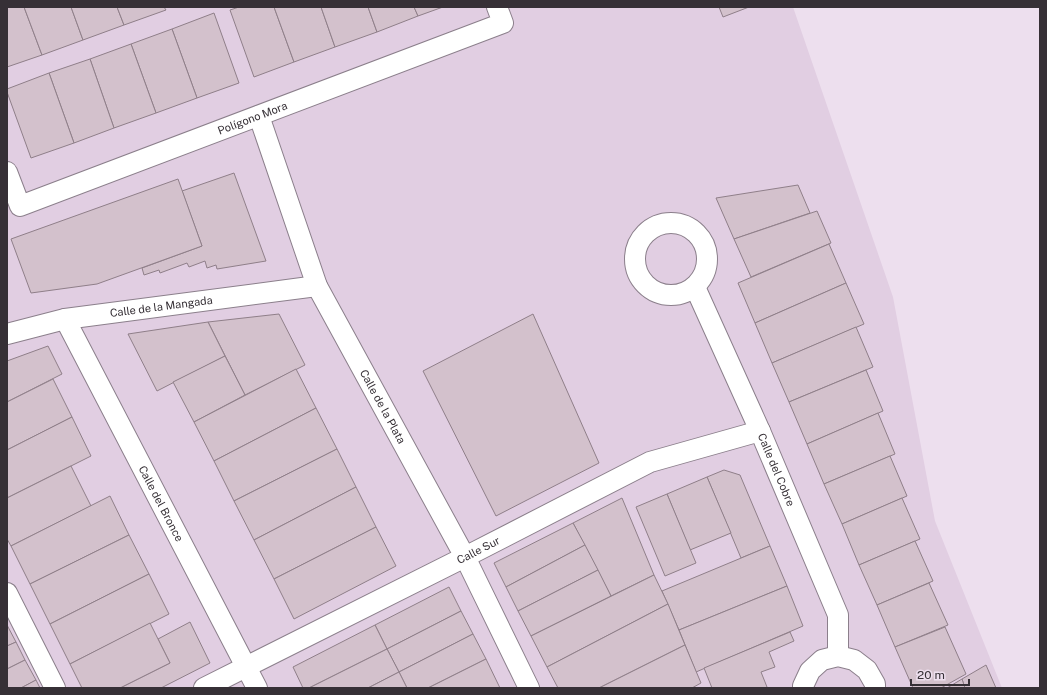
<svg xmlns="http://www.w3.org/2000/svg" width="1047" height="695" viewBox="0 0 1047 695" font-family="'Public Sans',sans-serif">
  <rect width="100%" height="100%" fill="#eddfee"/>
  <path fill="#e1cee2" d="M 7,7 L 793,7 L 893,297 L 935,521 L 1002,688 L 7,688 Z"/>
  <g fill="#d3c1cc" stroke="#8f7f89">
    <path d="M 7,7 L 24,7 L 42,55 L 7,67 Z"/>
    <path d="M 24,7 L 71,7 L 83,40 L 42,55 Z"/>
    <path d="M 71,7 L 117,7 L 124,25 L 83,40 Z"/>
    <path d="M 117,7 L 164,7 L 166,10 L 124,25 Z"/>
    <path d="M 239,7 L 274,7 L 294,62 L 254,77 L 230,10 Z"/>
    <path d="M 274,7 L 321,7 L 335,47 L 294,62 Z"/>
    <path d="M 321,7 L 368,7 L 377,32 L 335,47 Z"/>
    <path d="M 368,7 L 414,7 L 418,16 L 377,32 Z"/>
    <path d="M 414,7 L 443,7 L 418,16 Z"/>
    <path d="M 719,7 L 749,7 L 723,17 Z"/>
    <path d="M 214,13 L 239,83 L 197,98 L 172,29 Z"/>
    <path d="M 172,29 L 197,98 L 156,113 L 131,44 Z"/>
    <path d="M 131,44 L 156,113 L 114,128 L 90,59 Z"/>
    <path d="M 90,59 L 114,128 L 74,143 L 49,73 Z"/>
    <path d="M 49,73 L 74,143 L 31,158 L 7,92 L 7,89 Z"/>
    <path d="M 234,173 L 266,261 L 217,269 L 216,265 L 207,268 L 205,261 L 189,267 L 187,263 L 160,273 L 159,270 L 144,275 L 142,268 L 202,246 L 182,191 Z"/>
    <path d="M 178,179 L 202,246 L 97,284 L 31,293 L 11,239 Z"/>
    <path d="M 798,185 L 810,213 L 734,239 L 716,198 Z"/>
    <path d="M 817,211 L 831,243 L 751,277 L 734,239 Z"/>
    <path d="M 829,244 L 846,283 L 755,323 L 738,283 Z"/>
    <path d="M 846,283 L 864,324 L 772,363 L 755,323 Z"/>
    <path d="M 279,314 L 305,365 L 245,395 L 208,322 Z"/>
    <path d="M 533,314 L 599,463 L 496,516 L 423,371 Z"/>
    <path d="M 208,322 L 225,356 L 157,391 L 128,334 Z"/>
    <path d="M 856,327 L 873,367 L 789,402 L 772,363 Z"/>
    <path d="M 48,346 L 62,374 L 7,402 L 7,361 Z"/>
    <path d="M 225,356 L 245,395 L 194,422 L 173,382 Z"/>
    <path d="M 296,369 L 316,408 L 214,461 L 194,422 Z"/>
    <path d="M 866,370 L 883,411 L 807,444 L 789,402 Z"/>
    <path d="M 53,379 L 72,417 L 7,450 L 7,402 Z"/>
    <path d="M 316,408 L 337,449 L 234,501 L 214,461 Z"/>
    <path d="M 878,413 L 895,454 L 824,484 L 807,444 Z"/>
    <path d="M 72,417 L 91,456 L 7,498 L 7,450 Z"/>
    <path d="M 337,449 L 356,487 L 254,540 L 234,501 Z"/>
    <path d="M 890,456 L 907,496 L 842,524 L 824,484 Z"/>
    <path d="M 71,466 L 91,506 L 11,546 L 7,539 L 7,498 Z"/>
    <path d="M 724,470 L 740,475 L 770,546 L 741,558 L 707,477 Z"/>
    <path d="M 707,477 L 731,533 L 690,550 L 667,494 Z"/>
    <path d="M 356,487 L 376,527 L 274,579 L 254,540 Z"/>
    <path d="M 667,494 L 696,563 L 665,576 L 636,507 Z"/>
    <path d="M 110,496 L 129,535 L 30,584 L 11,546 Z"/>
    <path d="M 622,498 L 654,575 L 611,596 L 573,523 Z"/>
    <path d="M 902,498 L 920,539 L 859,565 L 842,524 Z"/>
    <path d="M 573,523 L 585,545 L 506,587 L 494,563 Z"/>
    <path d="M 376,527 L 396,566 L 294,619 L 274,579 Z"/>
    <path d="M 129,535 L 149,574 L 50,624 L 30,584 Z"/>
    <path d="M 915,541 L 933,581 L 877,605 L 859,565 Z"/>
    <path d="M 585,545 L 598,570 L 518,611 L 506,587 Z"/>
    <path d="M 770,546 L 787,586 L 679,630 L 662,591 Z"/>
    <path d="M 598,570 L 611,596 L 531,636 L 518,611 Z"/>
    <path d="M 149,574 L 169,614 L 70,664 L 50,624 Z"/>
    <path d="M 654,575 L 668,604 L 547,667 L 531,636 Z"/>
    <path d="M 929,583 L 948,625 L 895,647 L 877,605 Z"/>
    <path d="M 787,586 L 803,626 L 696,672 L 679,630 Z"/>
    <path d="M 449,587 L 461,611 L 387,649 L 375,625 Z"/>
    <path d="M 668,604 L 685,645 L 599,688 L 558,688 L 547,667 Z"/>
    <path d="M 461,611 L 473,634 L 399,672 L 387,649 Z"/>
    <path d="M 190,622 L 210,663 L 161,688 L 120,688 L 170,663 L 158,639 Z"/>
    <path d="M 150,623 L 170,663 L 120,688 L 82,688 L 70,664 Z"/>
    <path d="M 7,625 L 16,642 L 7,646 Z"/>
    <path d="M 375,625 L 387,649 L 309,688 L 303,688 L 293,667 Z"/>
    <path d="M 945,627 L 966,674 L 941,688 L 913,688 L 895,647 Z"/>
    <path d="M 790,632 L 794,641 L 769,652 L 775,667 L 761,672 L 767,687 L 765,688 L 712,688 L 704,668 Z"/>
    <path d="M 473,634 L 486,659 L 428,688 L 407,688 L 399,672 Z"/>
    <path d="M 16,642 L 25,660 L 7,669 L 7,646 Z"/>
    <path d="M 685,645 L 701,683 L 692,688 L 599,688 Z"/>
    <path d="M 387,649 L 399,672 L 368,688 L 309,688 Z"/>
    <path d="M 486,659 L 500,688 L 428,688 Z"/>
    <path d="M 25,660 L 36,680 L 21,688 L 7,688 L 7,669 Z"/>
    <path d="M 986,665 L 996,688 L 965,688 L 962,679 Z"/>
    <path d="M 399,672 L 407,688 L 368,688 Z"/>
    <path d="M 962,679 L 965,688 L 947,688 Z"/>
    <path d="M 36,680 L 40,688 L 21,688 Z"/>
  </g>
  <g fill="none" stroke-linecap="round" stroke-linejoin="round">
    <g stroke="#8b7f8b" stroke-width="22">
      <g id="minor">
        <path id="s1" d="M 259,116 L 317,286 L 465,557 L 529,688"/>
        <path id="s2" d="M 7,172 L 20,206 L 503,23 L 497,7"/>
        <circle cx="671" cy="259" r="36"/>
        <path id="s3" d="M 695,287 L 760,431 L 838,615 L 838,656"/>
        <path id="s4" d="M 65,319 L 257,688"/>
        <path id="s5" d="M 7,334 L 65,319 L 317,286"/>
        <path d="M 7,593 L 55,688"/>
        <path id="s6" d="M 204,688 L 465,557 L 650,462 L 760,431"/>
        <path d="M 803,688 L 803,686 L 810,671 L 822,660 L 838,656 L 854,660 L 867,670 L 875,684 L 875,688"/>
      </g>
    </g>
    <use href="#minor" stroke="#fff" stroke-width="20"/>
  </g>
  <g text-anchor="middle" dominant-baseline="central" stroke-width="3.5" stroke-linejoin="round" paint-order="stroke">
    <g font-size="11" fill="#363036" stroke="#eddfee">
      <text stroke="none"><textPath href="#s2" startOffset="285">Polígono Mora</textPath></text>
      <text stroke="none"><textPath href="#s5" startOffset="157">Calle de la Mangada</textPath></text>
      <text stroke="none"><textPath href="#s1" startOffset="317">Calle de la Plata</textPath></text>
      <text stroke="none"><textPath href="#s3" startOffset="200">Calle del Cobre</textPath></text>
      <text stroke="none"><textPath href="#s4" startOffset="208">Calle del Bronce</textPath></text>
      <text stroke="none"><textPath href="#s6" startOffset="307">Calle Sur</textPath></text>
    </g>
  </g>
  <rect width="1047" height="695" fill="none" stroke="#363036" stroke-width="16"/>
  <path d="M911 679v6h58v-6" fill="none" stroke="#363036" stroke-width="2"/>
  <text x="917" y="679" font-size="12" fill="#363036" stroke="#eddfee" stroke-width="3" paint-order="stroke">20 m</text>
</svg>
